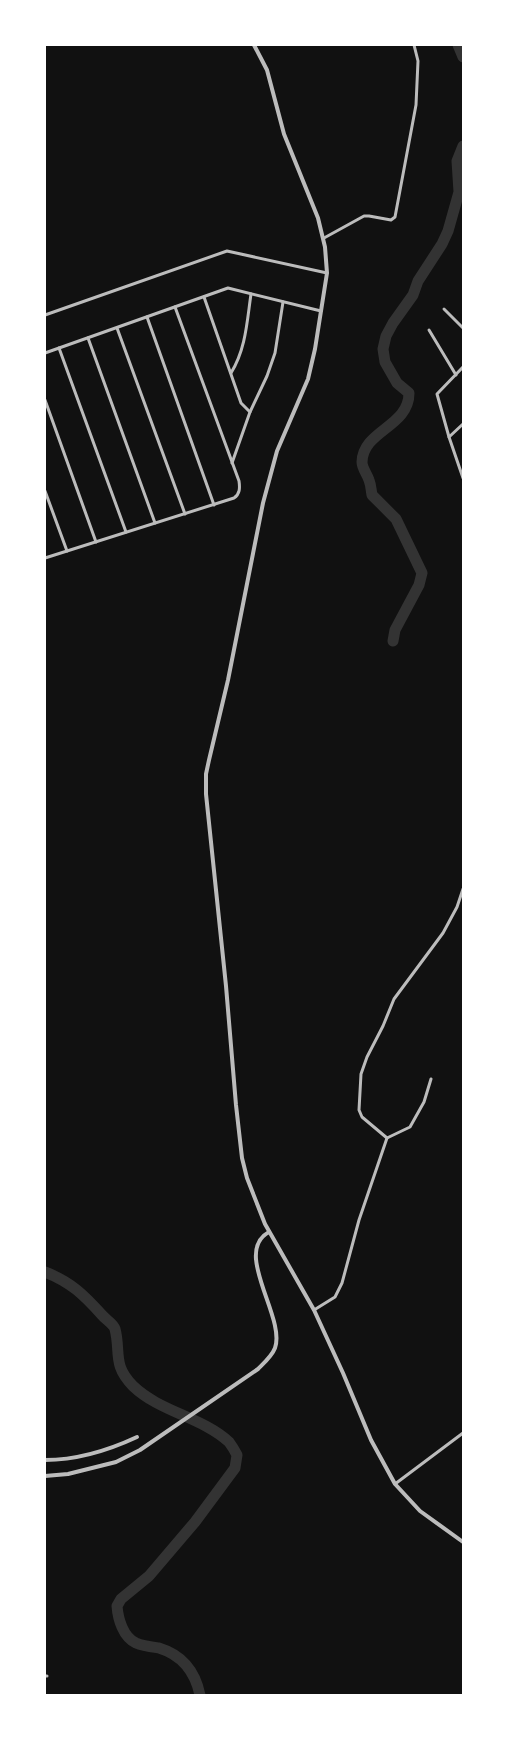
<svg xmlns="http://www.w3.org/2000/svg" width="508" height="1740" viewBox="0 0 508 1740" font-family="'Fira Sans Condensed',sans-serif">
  <rect width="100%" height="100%" fill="#111"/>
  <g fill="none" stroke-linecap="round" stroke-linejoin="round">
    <g stroke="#333" stroke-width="11">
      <path d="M 458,45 L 463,57"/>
      <path d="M 393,641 L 395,630 L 419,585 L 422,573 L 396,519 L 372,495 C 371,490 371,485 369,480 C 367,474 362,468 362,462 C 363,430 409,427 409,393 L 397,383 L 385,362 L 383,349 L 386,336 L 393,323 L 413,295 L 418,281 L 442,244 L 448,231 L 459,192 L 457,161 L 463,146"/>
      <path d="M 45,1272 C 71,1282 84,1295 102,1315 C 106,1320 113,1323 115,1329 C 121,1352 112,1365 133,1386 C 160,1412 202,1417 229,1442 C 232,1446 235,1451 237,1455 L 235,1468 L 195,1522 L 149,1576 L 121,1599 L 117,1606 C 118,1619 123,1637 136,1643 C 143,1646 152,1647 159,1648 C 182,1655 195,1671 200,1695"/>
    </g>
    <g stroke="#bcbcbc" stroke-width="3">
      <path d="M 324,238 L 364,216 L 369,216 L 391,220 L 395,217 L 416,105 L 418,61 L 414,45"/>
      <path d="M 204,297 L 241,403 L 250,412"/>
      <path d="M 444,309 L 463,328"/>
      <path d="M 45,315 L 227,251 L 327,273"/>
      <path d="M 147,317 L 214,505"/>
      <path d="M 117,328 L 185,514"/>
      <path d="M 429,330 L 456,375"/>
      <path d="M 88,338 L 155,523"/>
      <path d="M 59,348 L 126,532"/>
      <path d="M 45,353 L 228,288 L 321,311"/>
      <path d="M 463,367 L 437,394 L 449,437 L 463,478"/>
      <path d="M 231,373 C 246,349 247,321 251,294"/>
      <path d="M 45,400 L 96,542"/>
      <path d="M 449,437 L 463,424"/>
      <path d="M 232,463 L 250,412 L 267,376 L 275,353 L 283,302"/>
      <path d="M 45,491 L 67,551"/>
      <path d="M 45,558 L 234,498 C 240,494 240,488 239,481 L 175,307"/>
      <path d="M 387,1138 L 362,1117 L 359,1110 L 361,1074 L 367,1057 L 383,1026 L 394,999 L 443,933 L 457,907 L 463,889"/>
      <path d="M 314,1310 L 335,1297 L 342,1283 L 359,1220 L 387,1138 L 410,1127 L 424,1102 L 431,1079"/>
      <path d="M 395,1484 L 463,1433"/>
      <path d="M 45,1676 L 47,1676"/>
    </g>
    <g stroke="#bcbcbc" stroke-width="4">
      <path d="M 254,45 L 267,70 L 284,134 L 318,218 L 325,247 L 327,273 L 315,349 L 308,379 L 277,451 L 263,503 L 228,680 L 209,760 L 206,774 L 206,794 L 226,986 L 236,1105 L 242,1158 L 247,1178 L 265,1224 L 314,1310 L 343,1373 L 371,1440 L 395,1484 L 420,1511 L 463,1542"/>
      <path d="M 45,1460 C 78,1460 107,1451 137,1437"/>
      <path d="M 45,1476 L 68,1474 L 116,1462 L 140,1450 L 258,1369 C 264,1363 272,1356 275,1348 C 286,1317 232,1252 269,1232"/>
    </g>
  </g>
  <rect width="508" height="1740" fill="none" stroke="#ffffff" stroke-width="92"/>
</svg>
